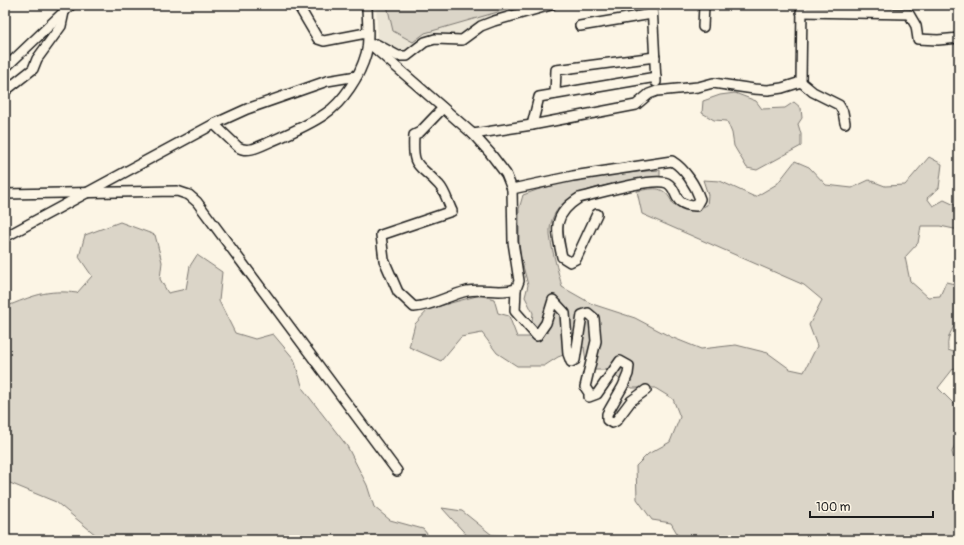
<svg xmlns="http://www.w3.org/2000/svg" width="964" height="545" viewBox="0 0 964 545" font-family="Pangolin,sans-serif">
  <rect width="100%" height="100%" fill="#fcf5e5"/>
  <filter id="ink" filterUnits="userSpaceOnUse"><feTurbulence type="fractalNoise" baseFrequency=".025" numOctaves="2"/><feDisplacementMap in="SourceGraphic" scale="8" xChannelSelector="R" yChannelSelector="G"/><feConvolveMatrix kernelMatrix="1 2 1 2 8 2 1 2 1" color-interpolation-filters="sRGB"/></filter>
  <g filter="url(#ink)">
    <path fill="#ebe5d6" d="M 376,5 L 536,5 L 480,20 L 464,32 L 399,52 L 378,39 Z"/>
    <g fill="#dbd5c8" stroke="#7c7872">
      <path d="M 387,5 L 522,5 L 425,33 L 413,42 L 393,31 Z"/>
      <path d="M 735,93 L 756,101 L 762,109 L 785,108 L 794,102 L 801,108 L 802,118 L 798,124 L 801,134 L 801,146 L 757,170 L 747,168 L 734,146 L 732,133 L 727,121 L 714,120 L 702,113 L 703,101 L 720,95 Z"/>
      <path d="M 929,157 L 942,164 L 939,188 L 927,198 L 933,206 L 944,200 L 959,207 L 959,230 L 940,226 L 921,226 L 918,243 L 905,257 L 910,281 L 928,297 L 940,296 L 946,282 L 959,285 C 959,294 961,305 959,314 C 956,329 946,331 948,350 L 959,354 L 959,366 L 953,369 L 938,388 L 957,407 L 959,415 L 959,436 L 952,452 L 959,479 L 959,540 L 676,540 L 678,535 L 671,523 L 652,520 L 637,499 L 636,466 L 648,454 L 670,442 L 680,417 L 673,399 L 655,388 L 632,388 L 607,370 L 590,370 L 586,362 L 584,347 L 558,357 L 544,366 L 517,366 L 497,353 L 482,333 L 461,337 L 441,361 L 409,347 L 415,324 L 429,309 L 480,295 L 494,299 L 498,313 L 509,316 L 517,337 L 530,337 L 533,313 L 525,297 L 528,285 L 519,251 L 519,209 L 523,195 C 561,179 619,173 660,170 L 660,177 C 626,183 553,184 550,230 C 549,242 559,274 562,287 L 592,304 L 635,318 L 671,337 L 701,349 L 736,345 L 768,353 L 790,369 L 804,372 L 817,346 L 809,325 L 822,300 L 804,285 L 642,214 L 637,191 C 656,188 664,185 673,204 L 694,211 L 707,205 L 708,195 L 703,180 L 720,181 L 755,197 L 777,184 L 795,161 L 809,167 L 826,185 L 852,188 L 869,180 L 885,186 L 905,185 Z"/>
      <path d="M 120,222 L 155,235 L 162,262 L 160,279 L 168,293 L 186,289 L 190,266 L 197,255 L 222,272 L 219,301 L 235,333 L 255,339 L 273,334 L 294,359 L 303,389 L 347,446 L 367,485 L 374,507 L 390,520 L 423,529 L 432,540 L 102,540 L 56,502 L 5,481 L 5,307 C 33,296 46,289 77,293 L 92,276 L 79,257 L 85,235 Z"/>
      <path d="M 442,508 L 462,511 L 492,535 L 519,537 L 519,540 L 471,540 Z"/>
    </g>
    <g fill="none" stroke-linecap="round" stroke-linejoin="round">
      <g stroke="#1c1c1c" stroke-width="12">
        <g id="minor">
          <path d="M 298,5 L 318,39 L 324,41 L 366,33"/>
          <path d="M 652,5 L 656,82"/>
          <path d="M 801,12 L 909,14 L 916,26 L 918,39 L 938,40 L 959,38"/>
          <path d="M 580,26 L 652,14"/>
          <path d="M 703,27 L 704,5"/>
          <path d="M 370,44 L 473,134 L 490,153 L 506,174 L 512,189 L 513,242 L 519,281 L 516,289 L 515,311 L 537,336 L 546,323 L 553,300 L 565,313 L 568,354 L 571,362 L 575,360 L 582,315 L 588,313 L 594,318 L 596,341 L 585,387 L 589,393 L 589,397 L 597,394 L 620,361 L 629,366 L 628,374 L 623,386 L 607,414 L 607,420 L 612,423 L 616,421 L 631,401 L 646,390"/>
          <path d="M 376,44 L 398,56 L 407,56 L 425,42 L 435,39 L 462,40 L 481,26 L 494,21 L 551,5"/>
          <path d="M 5,68 L 71,5"/>
          <path d="M 801,82 L 802,5"/>
          <path d="M 801,82 L 813,92 L 839,105 L 843,112 L 845,123"/>
          <path d="M 5,91 L 33,69 L 37,59 L 61,26 L 64,12"/>
          <path d="M 555,94 L 556,70 L 655,57"/>
          <path d="M 443,108 L 420,132 L 414,135 C 412,170 418,162 439,185 C 445,191 448,203 452,211 L 381,235 L 384,260 L 398,292 L 414,307 C 433,306 449,295 467,291 C 483,288 501,294 516,289"/>
          <path d="M 214,124 L 238,147 C 248,154 262,145 272,141 C 288,134 311,124 325,114 C 343,102 360,76 366,54 C 370,41 367,19 367,5"/>
          <path d="M 532,125 L 539,97 L 656,77"/>
          <path d="M 473,134 L 532,125 L 636,105 L 649,94 L 657,91 L 698,87 L 713,83 L 754,89 L 768,90 L 782,88 L 801,82"/>
          <path d="M 512,189 L 573,176 L 672,161 C 685,169 695,185 700,199 L 696,206 C 670,205 680,190 667,183 C 652,177 596,194 579,198 C 552,215 556,230 562,257 L 570,262 L 576,259 L 597,214"/>
          <path d="M 5,194 L 177,191 L 189,195 L 197,202 L 397,471"/>
          <path d="M 5,237 L 214,124 L 247,109 L 327,81 L 357,76"/>
        </g>
      </g>
      <use href="#minor" stroke="#fcf5e5" stroke-width="9"/>
    </g>
  </g>
  <rect width="964" height="545" fill="none" stroke="#fcf5e5" stroke-width="20"/>
  <rect x="10" y="10" width="944" height="525" fill="none" stroke="#1c1c1c" stroke-width="1.5" filter="url(#ink)"/>
  <path d="M810 511v6h123v-6" fill="none" stroke="#1c1c1c" stroke-width="2"/>
  <text x="816" y="511" font-size="12" fill="#1c1c1c" stroke="#fcf5e5" stroke-width="3" paint-order="stroke">100 m</text>
</svg>
